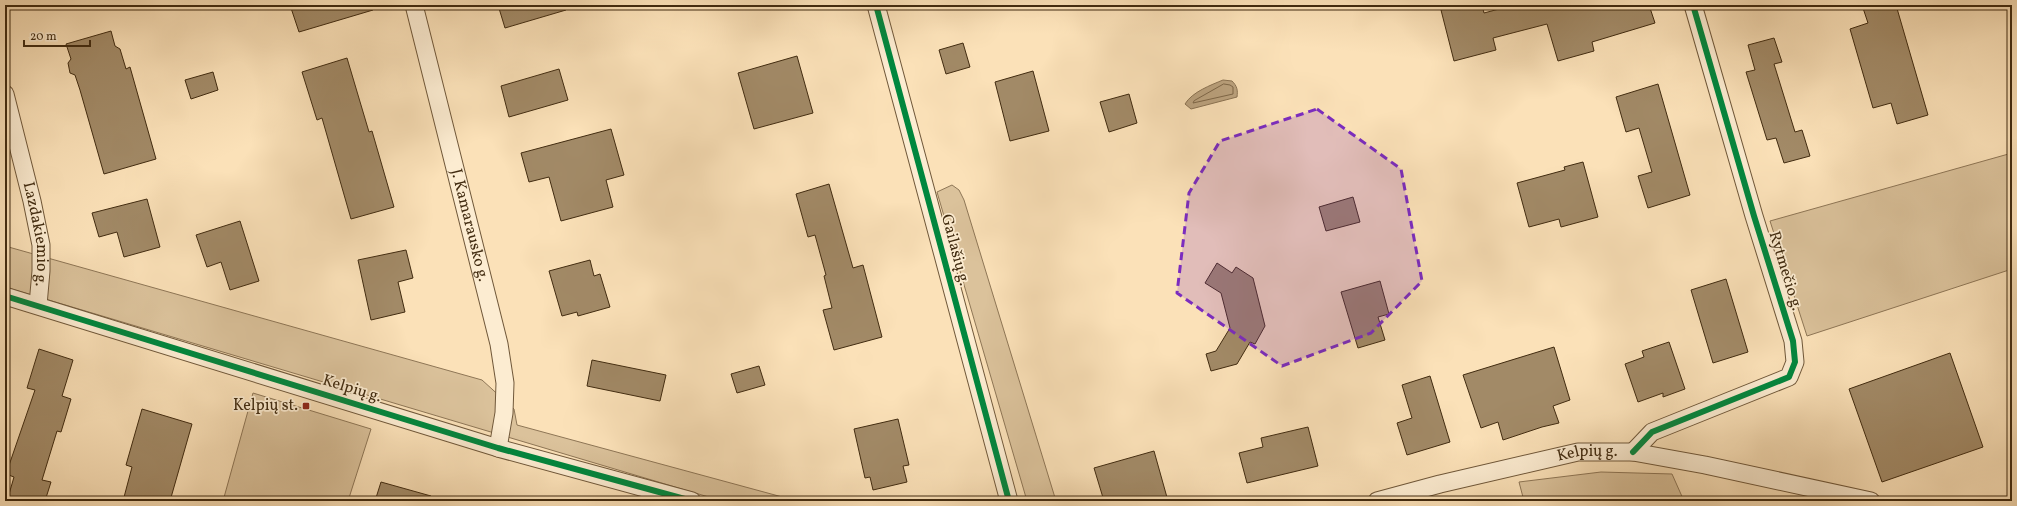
<svg xmlns="http://www.w3.org/2000/svg" width="2017" height="506" viewBox="0 0 2017 506" font-family="Vollkorn,serif">
  <rect width="100%" height="100%" fill="#fbe1b8"/>
  <filter id="stains"><feTurbulence type="fractalNoise" baseFrequency=".005" numOctaves="4"/><feColorMatrix values="0 0 0 0 .2 0 0 0 0 .09 0 0 0 0 .02 0 0 0 .5 -.17"/></filter>
  <radialGradient id="worn" r=".72"><stop offset=".6" stop-color="#630" stop-opacity="0"/><stop offset="1" stop-color="#630" stop-opacity=".3"/></radialGradient>
  <g fill="#dbc29b" stroke="#8e7656">
    <path d="M 2012,153 L 2012,269 L 1807,336 L 1770,221 Z"/>
    <path d="M 952,185 L 959,190 L 964,200 L 1056,501 L 1027,501 L 937,192 Z"/>
    <path d="M 5,246 L 482,380 L 514,409 L 517,425 L 797,501 L 722,501 L 5,287 Z"/>
    <path d="M 253,393 L 371,429 L 348,501 L 223,501 Z"/>
    <path d="M 1601,472 L 1672,474 L 1684,501 L 1524,501 L 1519,482 Z"/>
  </g>
  <path fill="#bca37f" stroke="#8b7353" d="M 1223,80 L 1232,81 C 1237,86 1238,90 1237,97 L 1191,109 L 1185,104 C 1192,92 1211,85 1223,80 Z"/>
  <g fill="none" stroke-linecap="round" stroke-linejoin="round">
    <path stroke="#7e6748" stroke-width="1" d="M 1224,84 L 1230,85 L 1233,87 L 1233,94 L 1193,103 L 1194,101 Z"/>
  </g>
  <g fill="#a28a67" stroke="#412b10">
    <path d="M 290,5 L 372,5 L 373,10 L 299,32 Z"/>
    <path d="M 498,5 L 566,5 L 566,10 L 505,28 Z"/>
    <path d="M 1460,5 L 1482,5 L 1484,13 L 1514,5 L 1649,5 L 1655,23 L 1592,42 L 1594,51 L 1558,61 L 1547,24 L 1493,38 L 1496,50 L 1454,61 L 1441,10 Z"/>
    <path d="M 1862,5 L 1896,5 L 1928,115 L 1897,124 L 1891,103 L 1873,108 L 1850,29 L 1868,23 Z"/>
    <path d="M 111,31 L 115,46 L 120,49 L 126,69 L 130,67 L 156,159 L 104,174 L 80,90 L 75,75 L 70,73 L 68,63 L 71,59 L 66,44 Z"/>
    <path d="M 1774,38 L 1782,62 L 1774,64 L 1795,132 L 1802,130 L 1810,156 L 1784,163 L 1776,138 L 1767,140 L 1746,72 L 1755,70 L 1748,45 Z"/>
    <path d="M 963,43 L 970,67 L 946,74 L 939,50 Z"/>
    <path d="M 797,56 L 813,113 L 754,129 L 738,73 Z"/>
    <path d="M 347,58 L 369,132 L 372,131 L 394,207 L 351,219 L 322,118 L 317,120 L 302,72 Z"/>
    <path d="M 559,69 L 568,100 L 509,117 L 501,86 Z"/>
    <path d="M 1033,71 L 1049,131 L 1010,141 L 995,82 Z"/>
    <path d="M 213,72 L 218,90 L 191,99 L 185,80 Z"/>
    <path d="M 1658,84 L 1690,195 L 1648,208 L 1638,176 L 1652,172 L 1639,128 L 1626,132 L 1616,97 Z"/>
    <path d="M 1129,94 L 1137,123 L 1109,132 L 1100,102 Z"/>
    <path d="M 611,129 L 624,175 L 606,180 L 613,207 L 561,221 L 549,177 L 529,182 L 521,153 Z"/>
    <path d="M 1583,162 L 1598,217 L 1561,227 L 1559,219 L 1529,227 L 1517,183 L 1565,170 L 1564,167 Z"/>
    <path d="M 829,184 L 853,268 L 863,265 L 882,337 L 834,350 L 823,310 L 832,308 L 824,276 L 826,275 L 815,235 L 808,237 L 796,194 Z"/>
    <path d="M 1353,197 L 1360,222 L 1326,231 L 1319,207 Z"/>
    <path d="M 147,199 L 160,247 L 124,257 L 117,232 L 99,237 L 92,213 Z"/>
    <path d="M 240,221 L 259,281 L 230,290 L 221,262 L 207,267 L 196,235 Z"/>
    <path d="M 406,250 L 413,278 L 398,282 L 405,312 L 371,320 L 358,260 Z"/>
    <path d="M 590,260 L 594,276 L 600,274 L 610,307 L 578,316 L 577,312 L 562,316 L 549,271 Z"/>
    <path d="M 1217,263 L 1232,273 L 1236,267 L 1253,278 L 1265,326 L 1255,344 L 1250,342 L 1237,364 L 1211,371 L 1206,354 L 1216,351 L 1230,328 L 1221,293 L 1205,283 Z"/>
    <path d="M 1726,279 L 1748,352 L 1713,363 L 1691,290 Z"/>
    <path d="M 1380,281 L 1389,314 L 1378,317 L 1385,340 L 1358,348 L 1341,292 Z"/>
    <path d="M 1669,342 L 1685,389 L 1663,397 L 1663,393 L 1638,402 L 1625,364 L 1644,357 L 1642,351 Z"/>
    <path d="M 1554,347 L 1570,400 L 1553,406 L 1559,423 L 1542,427 L 1503,440 L 1498,422 L 1481,428 L 1463,375 Z"/>
    <path d="M 39,349 L 73,360 L 62,396 L 71,399 L 61,432 L 57,431 L 42,480 L 51,482 L 45,501 L 7,501 L 14,477 L 6,474 L 35,390 L 27,388 Z"/>
    <path d="M 1950,353 L 1983,447 L 1882,482 L 1849,389 Z"/>
    <path d="M 592,360 L 666,375 L 660,401 L 587,386 Z"/>
    <path d="M 759,366 L 765,385 L 737,393 L 731,374 Z"/>
    <path d="M 1430,376 L 1450,442 L 1407,455 L 1397,423 L 1412,418 L 1402,385 Z"/>
    <path d="M 142,409 L 192,424 L 170,501 L 123,501 L 132,467 L 126,465 Z"/>
    <path d="M 898,419 L 909,465 L 903,466 L 907,482 L 873,490 L 870,477 L 865,478 L 854,429 Z"/>
    <path d="M 1308,427 L 1318,466 L 1247,483 L 1239,453 L 1263,447 L 1261,438 Z"/>
    <path d="M 1154,451 L 1168,501 L 1104,501 L 1094,468 Z"/>
    <path d="M 381,482 L 431,496 L 430,501 L 375,501 Z"/>
  </g>
  <g fill="none" stroke-linecap="round" stroke-linejoin="round">
    <g stroke="#70583a" stroke-width="19">
      <g id="street">
        <path id="s1" d="M 414,5 L 499,344 L 505,383 L 504,413 L 498,448"/>
        <path d="M 876,5 L 1009,501"/>
        <path id="s2" d="M 5,94 L 32,201 L 41,245 L 41,271 L 38,305"/>
        <path d="M 5,296 L 498,448 L 692,501"/>
        <path d="M 1633,452 L 1652,432 L 1789,377 L 1795,362 L 1793,341 L 1754,216 L 1693,5"/>
        <path id="s3" d="M 1377,501 L 1440,484 L 1578,452 L 1633,452 L 1705,465 L 1871,501"/>
      </g>
    </g>
    <use href="#street" stroke="#fcecd1" stroke-width="17"/>
    <g stroke="#fcecd1" stroke-width="8">
      <g id="cycleway">
        <path d="M 876,5 L 1009,501"/>
        <path d="M 5,296 L 498,448 L 692,501"/>
        <path d="M 1633,452 L 1652,432 L 1789,377 L 1795,362 L 1793,341 L 1754,216 L 1693,5"/>
      </g>
    </g>
    <use href="#cycleway" stroke="#00873e" stroke-width="6"/>
  </g>
  <path fill="#7b2cbf" fill-opacity="0.2" stroke="#7b2cbf" stroke-width="3" stroke-dasharray="8 5" stroke-linejoin="round" d="M 1317,109 L 1401,169 L 1422,281 L 1371,333 L 1282,366 L 1177,293 L 1189,193 L 1220,141 Z"/>
  <rect fill="#8f2418" stroke="#fcecd1" stroke-width="1.5" x="302" y="402" width="8" height="8" rx="2"/>
  <g text-anchor="middle" dominant-baseline="central" stroke-width="3.5" stroke-linejoin="round" paint-order="stroke">
    <g font-size="16" fill="#412b10" stroke="#fcecd1">
      <text stroke="none"><textPath href="#s1" startOffset="227">J. Kamarausko g.</textPath></text>
      <text stroke="none"><textPath href="#s2" startOffset="144">Lazdakiemio g.</textPath></text>
      <text transform="translate(955 250) rotate(75)">Gailašių g.</text>
      <text transform="translate(1785 271) rotate(73)">Rytmečio g.</text>
      <text transform="translate(352 389) rotate(17)">Kelpių g.</text>
      <text stroke="none"><textPath href="#s3" startOffset="216">Kelpių g.</textPath></text>
    </g>
    <g font-size="16" fill="#412b10" stroke="#fcecd1" text-anchor="end">
      <text x="298" y="406">Kelpių st.</text>
    </g>
  </g>
  <rect width="2017" height="506" fill="none" stroke="#fbe1b8" stroke-width="20"/>
  <rect x="6" y="6" width="2005" height="494" fill="none" stroke="#412b10" stroke-width="2"/>
  <rect x="10" y="10" width="1997" height="486" fill="none" stroke="#412b10"/>
  <path d="M24 40v6h66v-6" fill="none" stroke="#412b10" stroke-width="2"/>
  <text x="30" y="40" font-size="12" fill="#412b10" stroke="#fcecd1" stroke-width="3" paint-order="stroke">20 m</text>
  <rect width="100%" height="100%" filter="url(#stains)"/>
  <rect width="100%" height="100%" fill="url(#worn)"/>
</svg>
